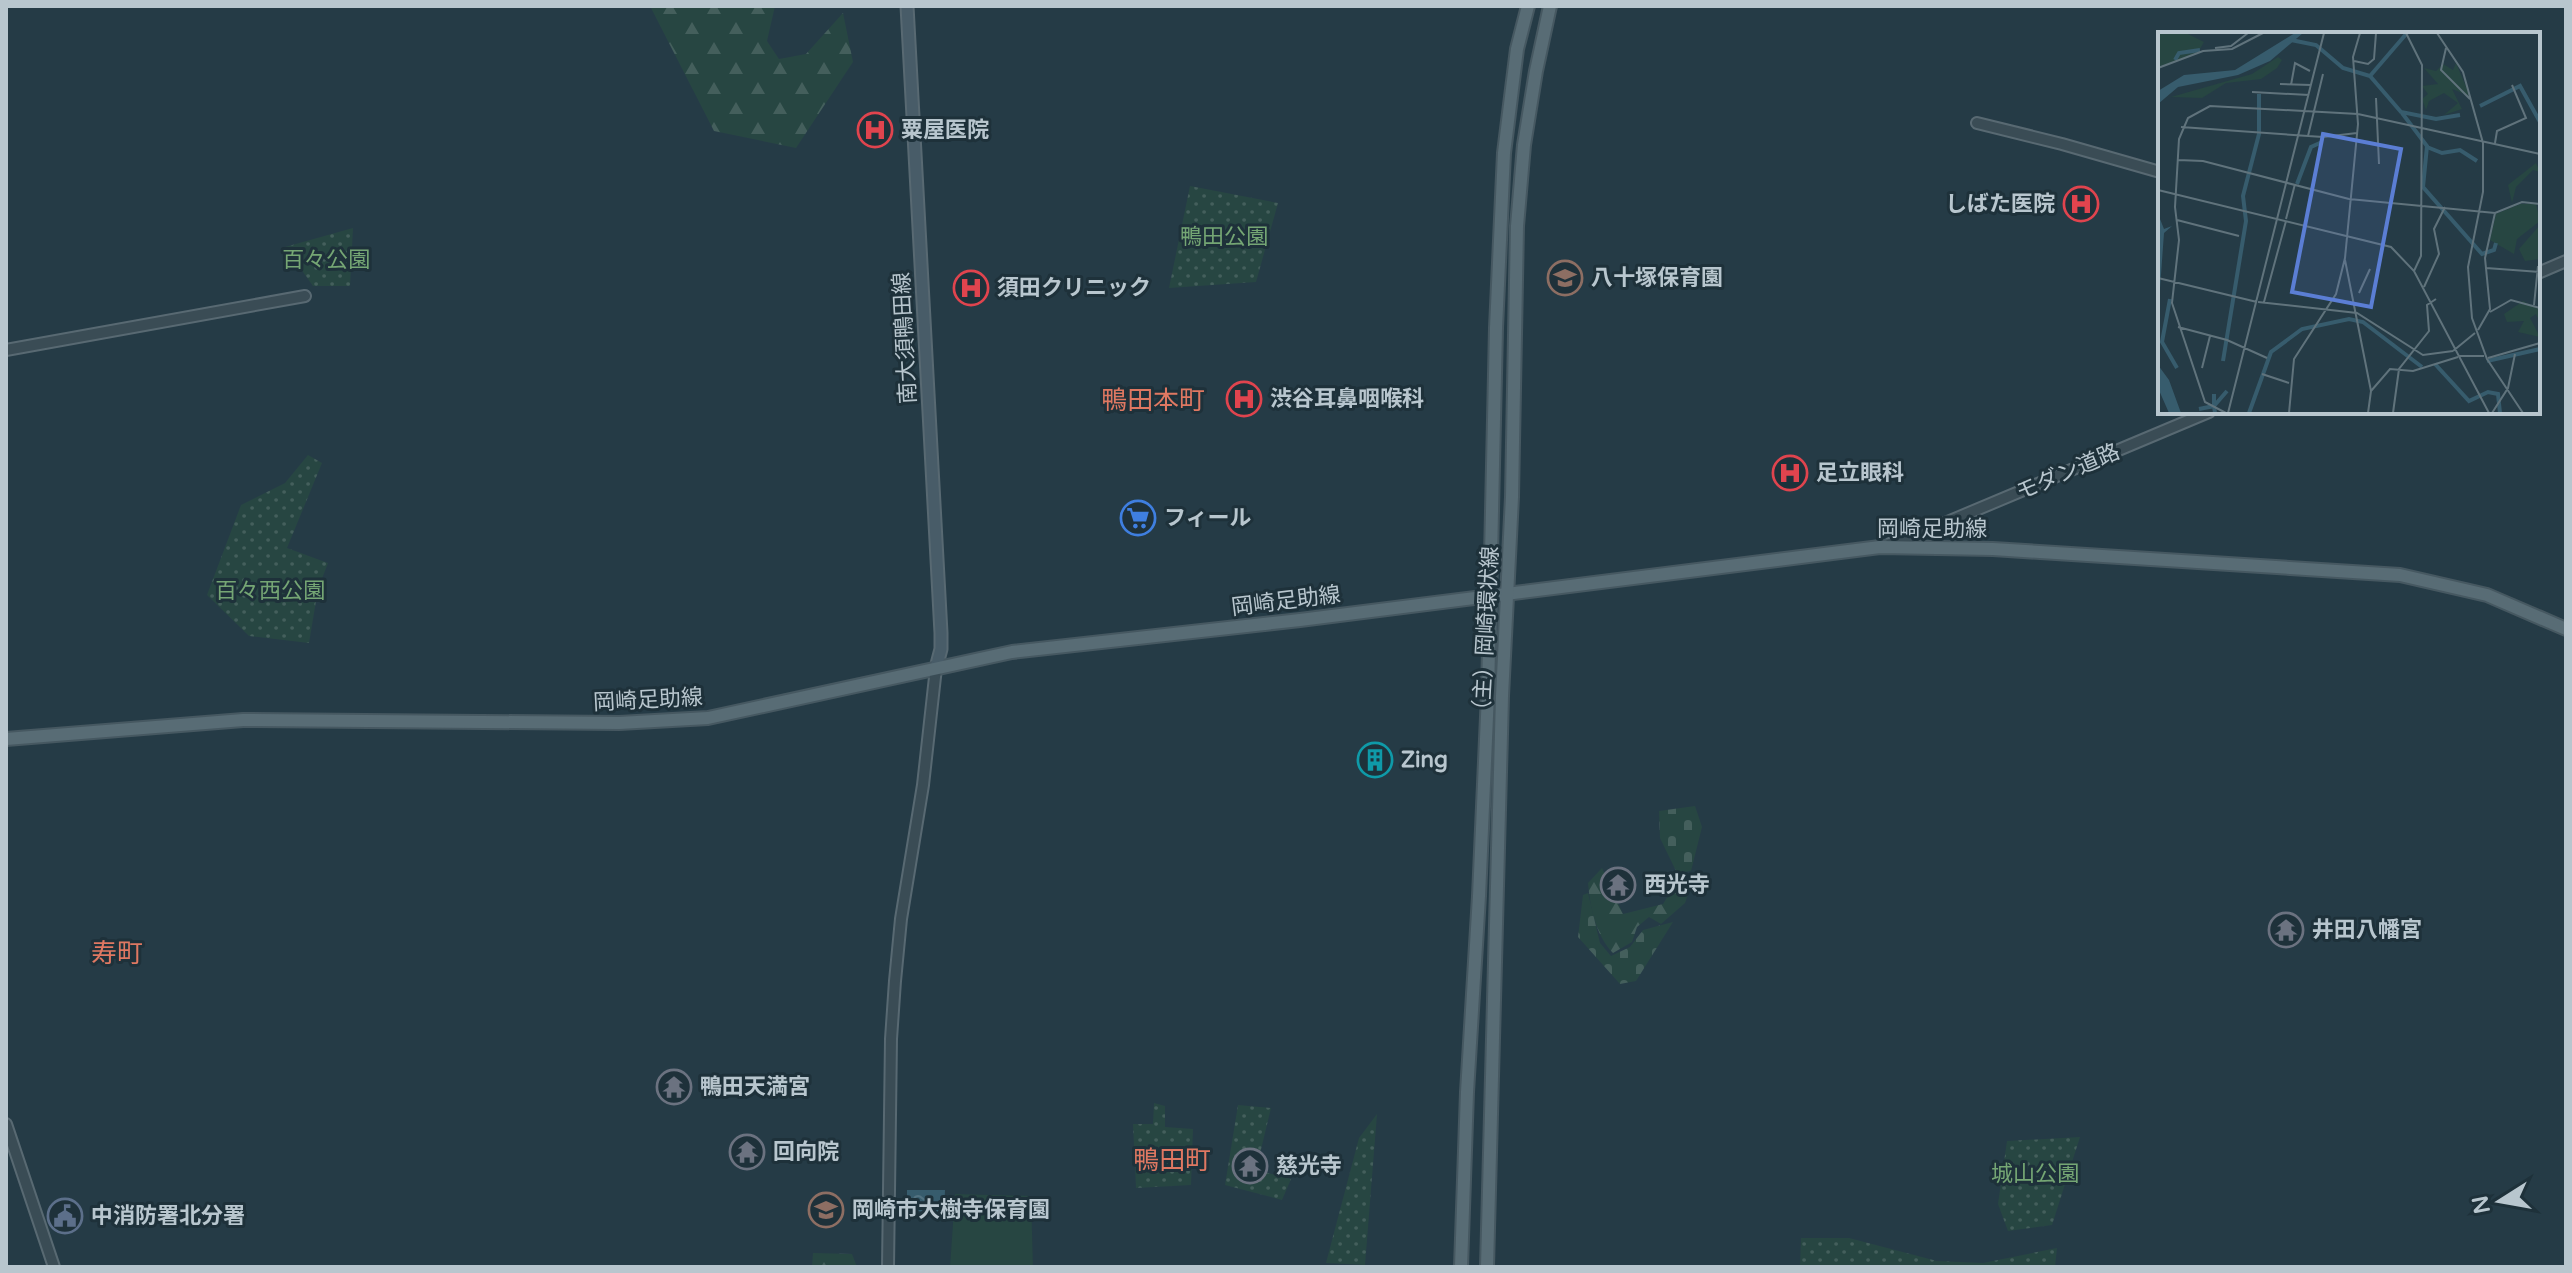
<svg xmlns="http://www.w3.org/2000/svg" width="2572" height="1273" viewBox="0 0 2572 1273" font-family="'Varela Round','Noto Sans JP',sans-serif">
  <defs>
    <pattern id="forest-firs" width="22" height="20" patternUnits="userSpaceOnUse" patternTransform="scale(2)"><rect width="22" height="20" fill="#274642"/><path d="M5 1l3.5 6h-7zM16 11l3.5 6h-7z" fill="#445f5c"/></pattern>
    <pattern id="cemetery-stones" width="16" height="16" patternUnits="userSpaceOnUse" patternTransform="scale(2)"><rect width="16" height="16" fill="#274642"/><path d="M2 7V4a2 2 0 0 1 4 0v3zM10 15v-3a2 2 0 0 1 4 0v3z" fill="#445f5c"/></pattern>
    <pattern id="park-dots" width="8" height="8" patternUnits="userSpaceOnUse" patternTransform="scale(2)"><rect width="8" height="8" fill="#274642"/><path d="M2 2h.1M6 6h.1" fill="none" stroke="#445f5c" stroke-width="1.8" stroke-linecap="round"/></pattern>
    <pattern id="water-ripples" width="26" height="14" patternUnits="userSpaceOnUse" patternTransform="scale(2)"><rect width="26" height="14" fill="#375c6d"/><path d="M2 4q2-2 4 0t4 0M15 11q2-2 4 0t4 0" fill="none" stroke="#527281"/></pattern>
  </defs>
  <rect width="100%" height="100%" fill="#253b46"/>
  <path fill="#274642" d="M 955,1194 L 1031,1196 L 1033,1267 L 950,1267 Z"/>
  <g fill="url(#forest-firs)">
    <path d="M 650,6 L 775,6 L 767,41 L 779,59 L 806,54 L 843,13 L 853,62 L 796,148 L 714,131 Z"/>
    <path d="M 1602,868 L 1623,914 L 1663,904 L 1679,878 L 1694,877 L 1685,903 L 1661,924 L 1649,917 L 1637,927 L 1632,942 L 1613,953 C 1596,936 1590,907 1588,883 Z"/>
    <path d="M 813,1253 L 852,1254 L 857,1267 L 812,1267 Z"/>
  </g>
  <g fill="url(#cemetery-stones)">
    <path d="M 1695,806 L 1702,827 L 1691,871 L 1677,873 L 1660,838 L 1659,811 Z"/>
    <path d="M 1588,893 L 1600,943 L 1611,956 L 1630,947 L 1643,930 L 1673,922 L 1636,981 L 1620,984 L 1578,937 L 1583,895 Z"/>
  </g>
  <g fill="url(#park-dots)">
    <path d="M 1190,186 L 1278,203 L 1256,282 L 1169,288 Z"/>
    <path d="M 353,228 L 350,286 L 313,286 L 285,247 Z"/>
    <path d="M 308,455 L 322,463 L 287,548 L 328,563 L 318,589 L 309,643 L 249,636 L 207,595 L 241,505 L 285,483 Z"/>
    <path d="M 1154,1103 L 1165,1106 L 1165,1127 L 1193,1129 L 1191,1185 L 1136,1188 L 1133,1124 L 1153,1124 Z"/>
    <path d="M 1238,1105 L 1271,1108 L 1256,1170 L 1291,1179 L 1282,1200 L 1225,1185 Z"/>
    <path d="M 1377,1114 L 1365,1265 L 1326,1263 L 1359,1138 Z"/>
    <path d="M 2080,1137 L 2052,1225 L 2008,1231 L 1998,1204 L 2007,1141 Z"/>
    <path d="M 1801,1238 L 1849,1238 L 1937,1261 L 1983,1263 L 2057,1248 L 2055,1267 L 1800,1267 Z"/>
  </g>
  <path fill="url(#water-ripples)" d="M 907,1190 L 945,1190 L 944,1212 L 907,1211 Z"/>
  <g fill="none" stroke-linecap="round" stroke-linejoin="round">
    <g stroke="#586972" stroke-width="14">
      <g id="tertiary">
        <path d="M 1977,123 L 2062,144 L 2160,172"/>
        <path d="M 2538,273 L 2566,261"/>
        <path d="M 6,350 L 305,296"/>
        <path d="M 1890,544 L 1907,539 L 2209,412"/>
        <path d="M 6,1124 L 54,1267"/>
        <path d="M 888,1267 L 891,1039 L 895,981 L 901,919 L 923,785 L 936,668"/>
      </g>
    </g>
    <g stroke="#586972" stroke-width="15">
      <path id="secondary" d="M 907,6 L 941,633 L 941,649 L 936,668"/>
    </g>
    <g stroke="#465861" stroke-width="16">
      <g id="primary">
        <path d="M 6,739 L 243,720 L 619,723 L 708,718 L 1012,652 L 1300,620 L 1880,547 L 1993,549 L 2400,575 L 2487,595 L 2566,629"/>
        <path d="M 1461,1267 L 1467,1092 L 1479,896 L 1488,694 L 1496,328 L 1504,153 L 1517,49 L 1528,6"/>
        <path d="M 1487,1267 L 1502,696 L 1512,497 L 1517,226 L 1524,145 L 1536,71 L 1550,6"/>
      </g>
    </g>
    <use href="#tertiary" stroke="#3a4c55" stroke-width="10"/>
    <use href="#secondary" stroke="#485c68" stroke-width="11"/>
    <use href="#primary" stroke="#586c75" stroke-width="12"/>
  </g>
  <defs>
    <g id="hospital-ring" transform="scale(1.8)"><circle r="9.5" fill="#1e313a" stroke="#e0444e" stroke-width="1.5"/><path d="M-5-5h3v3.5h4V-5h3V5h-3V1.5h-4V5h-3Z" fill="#e0444e"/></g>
    <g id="school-ring" transform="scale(1.8)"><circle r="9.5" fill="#1e313a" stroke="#8d6e63" stroke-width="1.5"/><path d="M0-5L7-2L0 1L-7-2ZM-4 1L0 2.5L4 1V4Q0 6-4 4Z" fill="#8d6e63"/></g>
    <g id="supermarket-ring" transform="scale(1.8)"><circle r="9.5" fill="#1e313a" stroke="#3f7fe0" stroke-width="1.5"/><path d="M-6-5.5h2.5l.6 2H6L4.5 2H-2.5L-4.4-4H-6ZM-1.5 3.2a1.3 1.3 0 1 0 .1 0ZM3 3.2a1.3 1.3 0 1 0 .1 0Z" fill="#3f7fe0"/></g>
    <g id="building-ring" transform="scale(1.8)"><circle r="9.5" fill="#1e313a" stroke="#0f9aa8" stroke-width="1.5"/><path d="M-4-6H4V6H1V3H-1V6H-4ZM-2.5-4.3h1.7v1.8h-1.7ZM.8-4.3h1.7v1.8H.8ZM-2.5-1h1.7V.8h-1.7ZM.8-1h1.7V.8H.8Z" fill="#0f9aa8"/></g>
    <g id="temple-ring" transform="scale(1.8)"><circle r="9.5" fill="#1e313a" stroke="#6b7280" stroke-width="1.5"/><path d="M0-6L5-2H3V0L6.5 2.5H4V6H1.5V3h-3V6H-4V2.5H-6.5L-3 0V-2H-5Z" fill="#6b7280"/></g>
    <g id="civic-ring" transform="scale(1.8)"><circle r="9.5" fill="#1e313a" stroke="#5c6f8a" stroke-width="1.5"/><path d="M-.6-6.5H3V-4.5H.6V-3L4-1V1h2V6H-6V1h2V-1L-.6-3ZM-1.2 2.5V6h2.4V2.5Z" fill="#5c6f8a"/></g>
  </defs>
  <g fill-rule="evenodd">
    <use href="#hospital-ring" x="875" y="130"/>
    <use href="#hospital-ring" x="2081" y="204"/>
    <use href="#school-ring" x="1565" y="278"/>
    <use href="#hospital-ring" x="971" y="288"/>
    <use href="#hospital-ring" x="1244" y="399"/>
    <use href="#hospital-ring" x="1790" y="473"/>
    <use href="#supermarket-ring" x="1138" y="518"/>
    <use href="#building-ring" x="1375" y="760"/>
    <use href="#temple-ring" x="1618" y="885"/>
    <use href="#temple-ring" x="2286" y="930"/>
    <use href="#temple-ring" x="674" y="1087"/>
    <use href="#temple-ring" x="747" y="1152"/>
    <use href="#temple-ring" x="1250" y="1166"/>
    <use href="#school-ring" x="826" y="1210"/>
    <use href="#civic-ring" x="65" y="1216"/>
  </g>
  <g text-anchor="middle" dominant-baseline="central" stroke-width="6" stroke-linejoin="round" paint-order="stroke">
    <g font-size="22" font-weight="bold" fill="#b8c6ce" stroke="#1e313a" text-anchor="start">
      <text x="901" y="130">粟屋医院</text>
      <text x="2055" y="204" text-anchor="end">しばた医院</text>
      <text x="1591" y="278">八十塚保育園</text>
      <text x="997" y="288">須田クリニック</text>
      <text x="1270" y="399">渋谷耳鼻咽喉科</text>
      <text x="1816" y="473">足立眼科</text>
      <text x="1164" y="518">フィール</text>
      <text x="1401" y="760">Zing</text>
      <text x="1644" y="885">西光寺</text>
      <text x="2312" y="930">井田八幡宮</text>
      <text x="700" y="1087">鴨田天満宮</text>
      <text x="773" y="1152">回向院</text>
      <text x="1276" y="1166">慈光寺</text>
      <text x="852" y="1210">岡崎市大樹寺保育園</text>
      <text x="91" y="1216">中消防署北分署</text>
    </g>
    <g font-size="22" fill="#75a674" stroke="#1e313a">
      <text x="1224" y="237">鴨田公園</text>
      <text x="326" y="260">百々公園</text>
      <text x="270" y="591">百々西公園</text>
      <text x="2035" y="1174">城山公園</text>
    </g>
    <g font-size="22" fill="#b8c6ce" stroke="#1e313a">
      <text transform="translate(905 338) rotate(-93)">南大須鴨田線</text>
      <text transform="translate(2068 472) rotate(-23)">モダン道路</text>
      <text x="1932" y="529">岡崎足助線</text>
      <text transform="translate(1286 601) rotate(-7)">岡崎足助線</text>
      <text transform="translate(1486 634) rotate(-87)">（主）岡崎環状線</text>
      <text transform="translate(648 700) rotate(-3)">岡崎足助線</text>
    </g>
    <g font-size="26" fill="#df7862" stroke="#1e313a">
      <text x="1153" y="400">鴨田本町</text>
      <text x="117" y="953">寿町</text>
      <text x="1172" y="1160">鴨田町</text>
    </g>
  </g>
  <g transform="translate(2158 32)">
    <rect width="382" height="382" fill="#253b46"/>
    <path d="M 362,172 L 378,172 L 382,189 L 359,207 L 356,222 L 332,208 L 338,182 Z" fill="#274642"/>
    <path d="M 298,31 L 312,64 L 294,57 L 304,77 L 286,83 L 300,71 L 286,61 L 271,69 L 268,78 L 264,67 L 270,62 L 264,54 L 280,52 L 266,36 L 278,39 L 285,32 L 295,38 ZM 378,131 L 382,140 L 375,138 L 358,155 L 354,171 L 350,153 ZM 382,193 L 382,227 L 367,229 L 361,217 ZM 365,269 L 382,278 L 382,291 L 378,282 L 372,286 L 382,305 L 360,300 L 366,289 L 349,290 L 346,282 Z" fill="#274642"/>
    <path d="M 28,1 L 46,10 L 39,22 L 0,35 L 0,2 ZM 120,25 L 124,28 L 119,36 L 103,47 L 68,51 L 44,66 L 13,65 L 94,42 Z" fill="#274642"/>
    <path d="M 137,1 L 145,1 L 112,29 L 80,43 L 20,55 L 0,72 L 0,59 L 26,43 L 77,38 ZM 0,182 L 6,197 L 14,194 L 6,201 L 0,284 ZM 0,333 L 11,348 L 23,381 L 11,381 L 0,356 Z" fill="#375c6d"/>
    <path fill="none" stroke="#375c6d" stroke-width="4" d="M 133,8 L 158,13 L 185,36 L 212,44 L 243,80 L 278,87 L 302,83M 17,28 L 21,21 L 42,18M 212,44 L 249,1M 322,74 L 362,54 L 382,90M 244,81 L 269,114 L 265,155 L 324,222 L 336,218 L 338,211M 269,115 L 284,121 L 302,118 L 319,129M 139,152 L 153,115 L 164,110M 12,267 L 4,310 L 19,336M 65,329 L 88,189 L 85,164 L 101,102 L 101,62M 329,329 L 382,317M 277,332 L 311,369 L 330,360 L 340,362 L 342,381M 41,377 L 56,374 L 56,362M 57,381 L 56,374 L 69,359M 91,381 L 113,320 L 144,297 L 191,287 L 205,290 L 264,335"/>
    <path fill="none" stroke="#60737c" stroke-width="2" d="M 248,1 L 264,33 L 263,224 L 256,239M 279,1 L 305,40 L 325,111 L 325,160 L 310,235 L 314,286 L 329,327 L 365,381M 57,16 L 73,14 L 90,1M 288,16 L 283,38 L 312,67M 196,29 L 210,32 L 216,27 L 218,1M 0,36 L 45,19 L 74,17 L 105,1M 122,52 L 153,53M 133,53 L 137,31 L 152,39M 94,60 L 151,63M 218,66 L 221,132M 23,95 L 165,105 L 199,101M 150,104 L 165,42M 337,111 L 339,99 L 368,86 L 354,53M 20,128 L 45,129 L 191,167M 0,158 L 233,215 L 256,239 L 331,381M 191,167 L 337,181 L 364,170 L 382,172M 128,187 L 137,152M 19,188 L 81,204M 187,228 L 213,359M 328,236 L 382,240M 0,246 L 99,270M 266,255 L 281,222 L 276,197 L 287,175M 201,261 L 212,237M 100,270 L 199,281 L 265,323 L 295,319M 106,270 L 128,189M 376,273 L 380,234M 332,280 L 353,268 L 382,276M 20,295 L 69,308 L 109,326M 320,298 L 332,277 L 327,226 L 337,181M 295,319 L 317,301M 301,324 L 326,324M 330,326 L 382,311M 44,336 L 52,304M 104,342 L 131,351M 68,381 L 47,370 L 14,271 L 21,208 L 17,175 L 21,107 L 30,86 L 52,74 L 200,82 L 382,122M 70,381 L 166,1M 131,381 L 136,327 L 178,262 L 187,226 L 200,92 L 195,25 L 202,1M 210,381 L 213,359 L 232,337 L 255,339 L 300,325M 235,381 L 241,337 L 271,299 L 269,273 L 278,267M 334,381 L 350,356 L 357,322"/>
    <path fill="#5b7ed4" fill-opacity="0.15" stroke="#5b7ed4" stroke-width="4" d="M 165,102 L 243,117 L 213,275 L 134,260 Z"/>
    <rect width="382" height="382" fill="none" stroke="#b8c6ce" stroke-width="4"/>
  </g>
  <rect width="2572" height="1273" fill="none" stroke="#b8c6ce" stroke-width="16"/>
  <g transform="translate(2500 1201) rotate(259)" stroke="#1e313a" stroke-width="6" paint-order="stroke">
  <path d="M0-6L14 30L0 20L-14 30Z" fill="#b8c6ce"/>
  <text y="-12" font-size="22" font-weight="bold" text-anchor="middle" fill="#b8c6ce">N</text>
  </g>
</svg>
